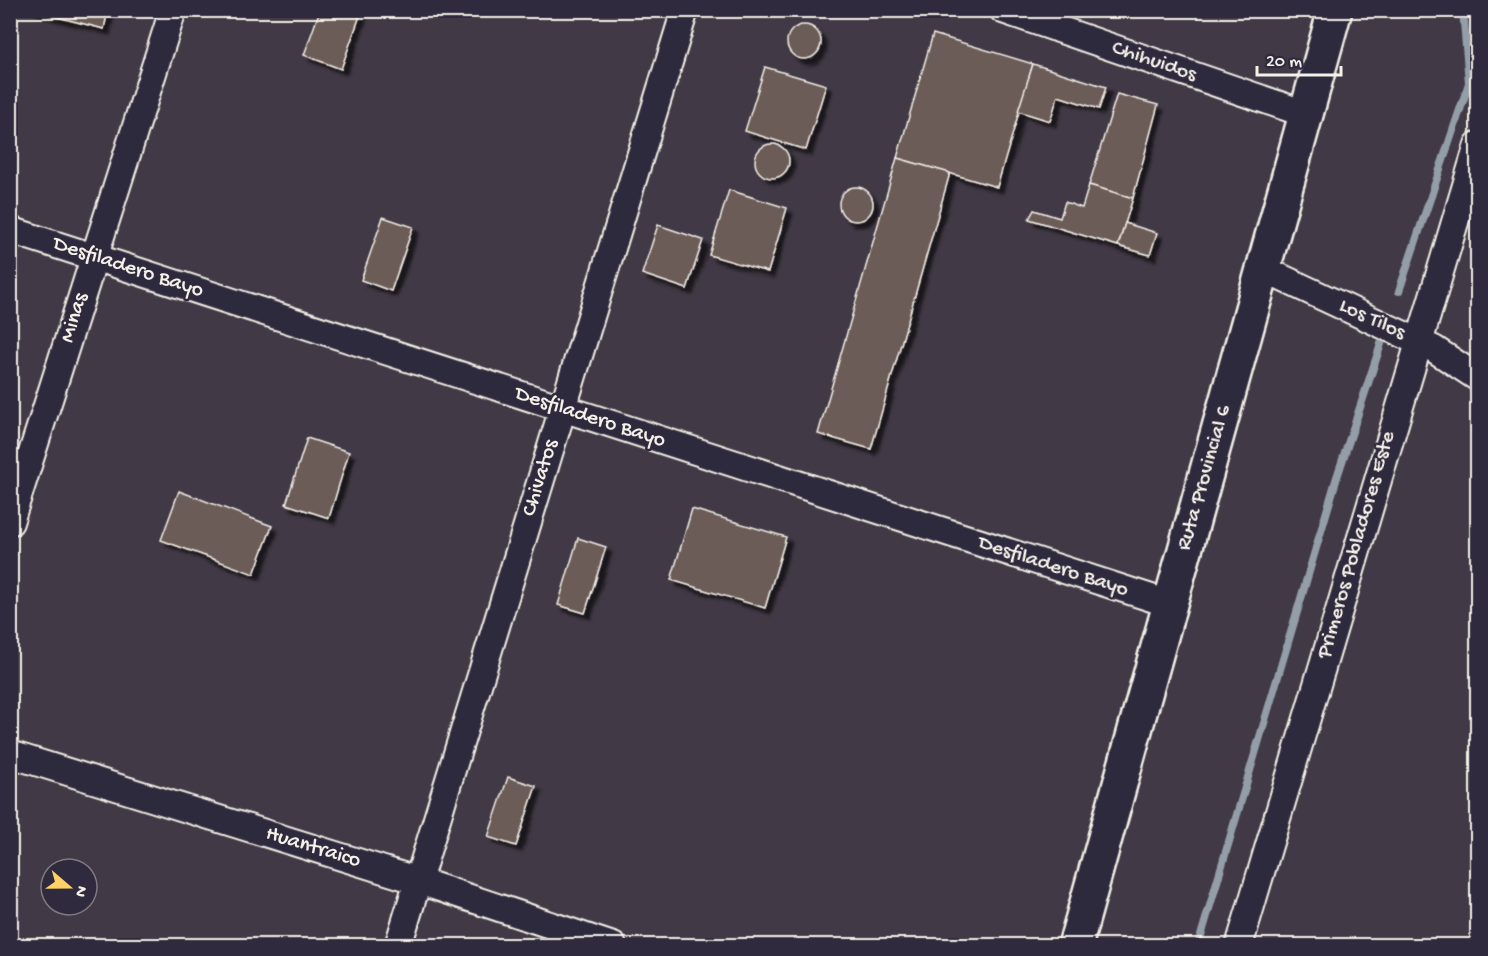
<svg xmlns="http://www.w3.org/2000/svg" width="1488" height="956" viewBox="0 0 1488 956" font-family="'Gochi Hand',sans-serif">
  <defs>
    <filter id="shadow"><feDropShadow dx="5.5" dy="5.5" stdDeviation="1.5" flood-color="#0009"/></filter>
  </defs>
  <rect width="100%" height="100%" fill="#413945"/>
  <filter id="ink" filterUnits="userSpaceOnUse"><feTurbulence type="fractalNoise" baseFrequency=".0167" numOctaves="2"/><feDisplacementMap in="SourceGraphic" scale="12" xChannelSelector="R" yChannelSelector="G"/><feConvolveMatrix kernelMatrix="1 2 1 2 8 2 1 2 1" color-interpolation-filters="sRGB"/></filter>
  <g filter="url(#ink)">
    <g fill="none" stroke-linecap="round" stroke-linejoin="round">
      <g stroke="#939ea8" stroke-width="8">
        <path d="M 1399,291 L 1469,83 L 1463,10"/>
        <path d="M 1198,946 L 1337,477 L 1382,341"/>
      </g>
    </g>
    <g fill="#6c5c59" stroke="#f4f1e8" stroke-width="1.5" filter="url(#shadow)">
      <path d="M 30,10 L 108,10 L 104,29 Z"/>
      <path d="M 320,10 L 362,10 L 341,69 L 304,55 Z"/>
      <circle cx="804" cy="42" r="17"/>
      <path d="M 933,34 L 1033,64 L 997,187 L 897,158 Z"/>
      <path d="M 1033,64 L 1106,87 L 1099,109 L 1058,96 L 1050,121 L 1018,111 Z"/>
      <path d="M 765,67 L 826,85 L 806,150 L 745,131 Z"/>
      <path d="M 1117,94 L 1158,105 L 1133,198 L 1089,185 Z"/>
      <circle cx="772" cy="161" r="17"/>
      <path d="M 897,158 L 950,173 L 871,449 L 818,434 Z"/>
      <path d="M 1089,185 L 1133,198 L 1118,246 L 1029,219 L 1034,210 L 1060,218 L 1065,202 L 1082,208 Z"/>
      <circle cx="856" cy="204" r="17"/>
      <path d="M 729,190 L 787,208 L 768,272 L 709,255 Z"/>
      <path d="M 383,217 L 413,227 L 391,291 L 361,280 Z"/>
      <path d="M 1125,223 L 1157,233 L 1150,255 L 1118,246 Z"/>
      <path d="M 658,225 L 703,240 L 687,289 L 642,274 Z"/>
      <path d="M 307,438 L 349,452 L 329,518 L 286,504 Z"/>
      <path d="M 179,491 L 272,526 L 254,574 L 161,540 Z"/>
      <path d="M 692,509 L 786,537 L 765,608 L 671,580 Z"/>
      <path d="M 578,538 L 606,547 L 585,613 L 558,605 Z"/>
      <path d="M 508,777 L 536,786 L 516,846 L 488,837 Z"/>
    </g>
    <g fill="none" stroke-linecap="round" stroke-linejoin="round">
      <g stroke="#f4f1e8" stroke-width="30">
        <g id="street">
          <path d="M 1003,10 L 1306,114"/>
          <path d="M 10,230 L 1170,604"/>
          <path d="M 1263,269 L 1434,349 L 1478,378"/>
          <path d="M 10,522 L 173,10"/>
          <path d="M 10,754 L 419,881 L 613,946"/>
          <path d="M 398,946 L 685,10"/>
          <path d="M 1239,946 L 1478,145"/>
        </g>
      </g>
      <g stroke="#f4f1e8" stroke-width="38">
        <path id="secondary" d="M 1075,946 L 1335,10"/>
      </g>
      <use href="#street" stroke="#2f2a3d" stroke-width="26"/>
      <use href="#secondary" stroke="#2f2a3d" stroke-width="33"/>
    </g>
  </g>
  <g text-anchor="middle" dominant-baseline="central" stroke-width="5" stroke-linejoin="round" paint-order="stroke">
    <g font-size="22" fill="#f4f1e8" stroke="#2f2a3d">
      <text transform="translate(1154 62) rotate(19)">Chihuidos</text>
      <text transform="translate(128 268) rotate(18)">Desfiladero Bayo</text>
      <text transform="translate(75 318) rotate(-73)">Minas</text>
      <text transform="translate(1372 320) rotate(25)">Los Tilos</text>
      <text transform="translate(590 418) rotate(18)">Desfiladero Bayo</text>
      <text transform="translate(541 478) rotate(-73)">Chivatos</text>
      <text transform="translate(1205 478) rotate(-74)">Ruta Provincial 6</text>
      <text transform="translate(1357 545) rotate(-74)">Primeros Pobladores Este</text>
      <text transform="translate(1053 567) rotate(18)">Desfiladero Bayo</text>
      <text transform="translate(313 848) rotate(17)">Huantraico</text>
    </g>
  </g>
  <rect width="1488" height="956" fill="none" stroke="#2f2a3d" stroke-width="36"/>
  <rect x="18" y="18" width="1452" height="920" fill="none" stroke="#f4f1e8" stroke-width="2" filter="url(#ink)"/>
  <g transform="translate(69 887) rotate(110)"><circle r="28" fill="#2f2a3d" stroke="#7e7a81" stroke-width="1.5"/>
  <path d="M0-4.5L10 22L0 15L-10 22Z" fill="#ffd166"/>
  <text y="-9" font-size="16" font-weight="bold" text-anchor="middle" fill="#f4f1e8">N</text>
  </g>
  <path d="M1257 66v9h84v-9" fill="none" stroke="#f4f1e8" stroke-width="3"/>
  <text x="1266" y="66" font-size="18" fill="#f4f1e8" stroke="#2f2a3d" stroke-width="4.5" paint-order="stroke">20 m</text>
</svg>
